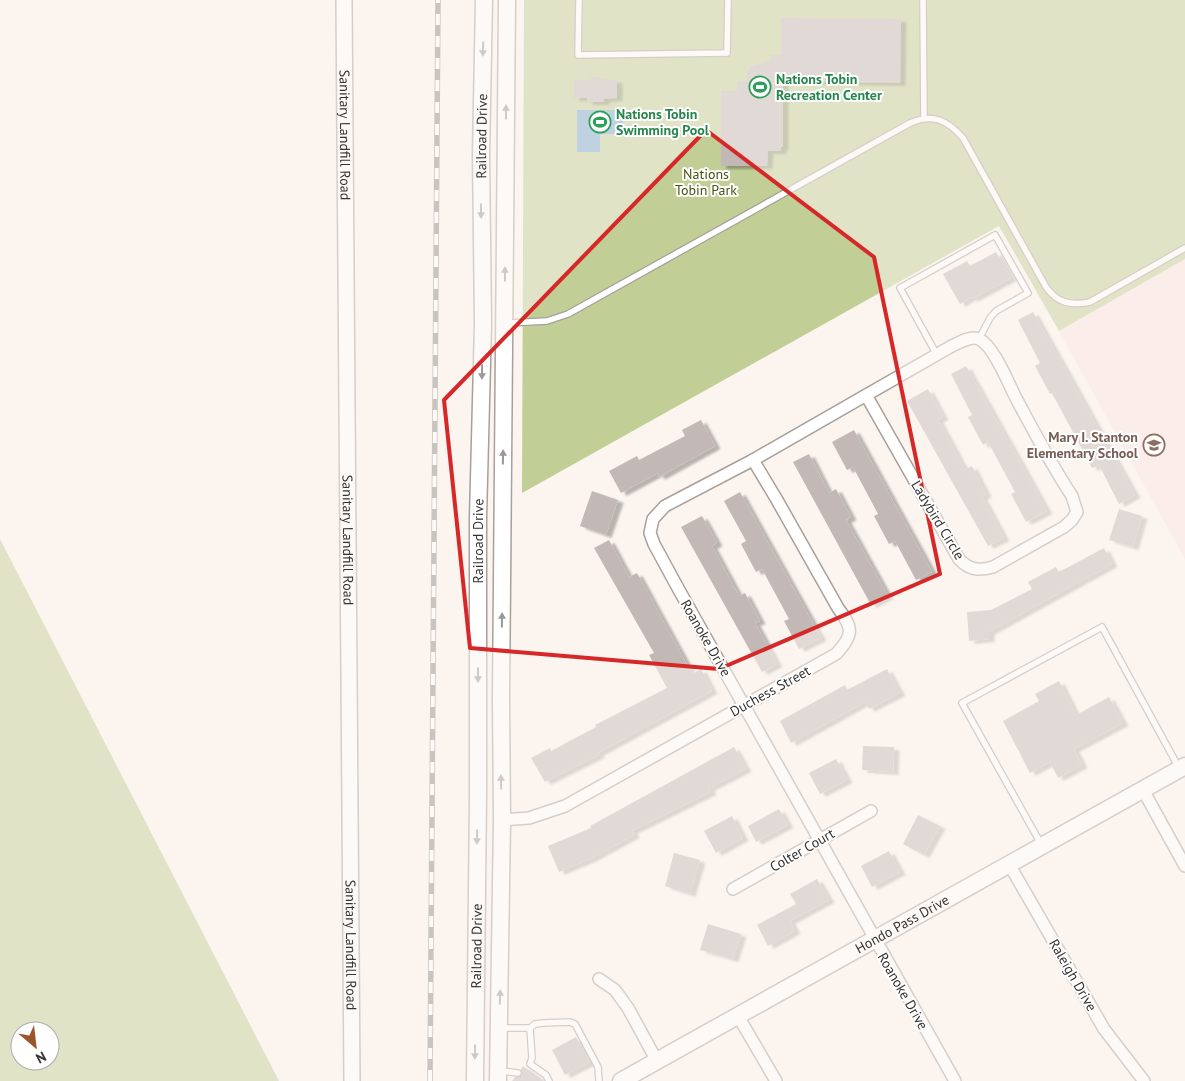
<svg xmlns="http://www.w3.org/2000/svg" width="1185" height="1081" viewBox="0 0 1185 1081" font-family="'PT Sans',sans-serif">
  <defs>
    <filter id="shadow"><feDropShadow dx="5.5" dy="3" stdDeviation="1" flood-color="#0004"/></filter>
  </defs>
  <rect width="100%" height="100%" fill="#fbf4ef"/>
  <path fill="#fbe5e5" d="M 1185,259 L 1185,559 L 1059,331 Z"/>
  <g fill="#c1ce96" fill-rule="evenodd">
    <path d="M 524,0 L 1185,0 L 1185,259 L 1059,331 L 999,226 L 522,493 Z"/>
    <path d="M 0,539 L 279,1081 L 0,1081 ZM 20,1031 L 50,1031 L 50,1061 L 20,1061 Z"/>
  </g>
  <path fill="#76a9d0" d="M 577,110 L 624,110 L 623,134 L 600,134 L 600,152 L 577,152 Z"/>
  <g fill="#c2b9b7" filter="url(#shadow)">
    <path d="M 781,18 L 901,19 L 900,83 L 783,81 L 783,147 L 781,147 L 781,151 L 768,151 L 767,166 L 721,166 L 721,91 L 737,91 L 737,82 L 746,82 L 747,72 L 751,66 L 764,63 L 764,61 L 771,61 L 771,55 L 781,55 Z"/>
    <path d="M 591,77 L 600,77 L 601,79 L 617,80 L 617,98 L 604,99 L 604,102 L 587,102 L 587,98 L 574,98 L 574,80 L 591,80 Z"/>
    <path d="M 996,252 L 1011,278 L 972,299 L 971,297 L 960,304 L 943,274 L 967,261 L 970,266 Z"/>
    <path d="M 1033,312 L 1135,495 L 1119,504 L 1099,465 L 1092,468 L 1052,393 L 1050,394 L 1035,366 L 1040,363 L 1018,320 Z"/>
    <path d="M 966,366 L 1047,511 L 1026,522 L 1011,494 L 1015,492 L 988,442 L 983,445 L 968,417 L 972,415 L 951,374 Z"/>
    <path d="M 928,389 L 943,417 L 938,420 L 965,470 L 972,466 L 986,494 L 982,497 L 1004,538 L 988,546 L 907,401 Z"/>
    <path d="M 701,420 L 715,446 L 659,477 L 658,473 L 621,493 L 609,471 L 637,456 L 639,460 L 685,436 L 682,430 Z"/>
    <path d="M 854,430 L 932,572 L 916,580 L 895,541 L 889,544 L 874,516 L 878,514 L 853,467 L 847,470 L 832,442 Z"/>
    <path d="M 809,454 L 829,493 L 836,489 L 851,517 L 846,520 L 888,596 L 871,605 L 793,462 Z"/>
    <path d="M 592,491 L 618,500 L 606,535 L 580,526 Z"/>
    <path d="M 740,492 L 821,638 L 799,649 L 784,621 L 789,619 L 762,569 L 756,572 L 741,544 L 746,541 L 724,501 Z"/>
    <path d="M 1119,509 L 1142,516 L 1133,547 L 1109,540 Z"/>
    <path d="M 702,516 L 717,543 L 712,546 L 739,596 L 745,593 L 760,621 L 755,623 L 777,664 L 762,672 L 681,527 Z"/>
    <path d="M 609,540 L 629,577 L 637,573 L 692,674 L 701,669 L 712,691 L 598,753 L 599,755 L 545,782 L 531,758 L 550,748 L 551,751 L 596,727 L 595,725 L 667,688 L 649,655 L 654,653 L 594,548 Z"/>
    <path d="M 1104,548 L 1112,564 L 989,632 L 989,639 L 969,641 L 967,612 L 991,610 L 1032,589 L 1028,582 L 1056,567 L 1059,572 Z"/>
    <path d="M 887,669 L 900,693 L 869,709 L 865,702 L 791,743 L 780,721 L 845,685 L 847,690 Z"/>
    <path d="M 1059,681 L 1076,715 L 1109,697 L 1123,723 L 1074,749 L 1082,765 L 1058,778 L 1050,762 L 1030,773 L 1003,721 L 1039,701 L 1035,694 Z"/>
    <path d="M 863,746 L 894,747 L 893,772 L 862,770 Z"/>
    <path d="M 734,747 L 746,769 L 709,788 L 711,792 L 632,831 L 634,835 L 592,858 L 559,872 L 548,846 L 591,828 L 590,826 Z"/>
    <path d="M 836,759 L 847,780 L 820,794 L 809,773 Z"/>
    <path d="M 779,809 L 788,825 L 756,842 L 748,826 Z"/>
    <path d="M 918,815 L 940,826 L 924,855 L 903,844 Z"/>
    <path d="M 732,816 L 743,838 L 716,853 L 704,831 Z"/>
    <path d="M 889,851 L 900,872 L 872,887 L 861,866 Z"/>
    <path d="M 674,853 L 700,860 L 690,894 L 665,886 Z"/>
    <path d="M 817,879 L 829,900 L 790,921 L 795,931 L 768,946 L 757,925 L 796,904 L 790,894 Z"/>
    <path d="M 708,924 L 741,934 L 733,959 L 700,950 Z"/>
    <path d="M 576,1037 L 590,1062 L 565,1075 L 552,1050 Z"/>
    <path d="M 523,1066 L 527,1069 L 544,1081 L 512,1081 L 515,1077 L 519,1077 L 522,1075 L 521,1069 Z"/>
  </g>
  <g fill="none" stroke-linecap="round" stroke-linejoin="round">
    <g stroke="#a7a09c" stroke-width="8">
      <g id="service">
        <path d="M 579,0 L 578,55 L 727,53 L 728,0"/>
        <path d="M 923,0 L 924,118"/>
        <path d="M 507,323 L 547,321 L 568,314 L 910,123 C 933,113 947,120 963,138 L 1046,287 C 1057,303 1071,306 1090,302 L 1185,248"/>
        <path d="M 937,355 L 900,288 L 995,235 L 1028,293 L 996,311 L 990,318 L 979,339"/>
        <path d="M 1041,844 L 962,703 L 1102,627 L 1179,768"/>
        <path d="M 500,1028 L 530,1028"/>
        <path d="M 501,1071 L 518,1073"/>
        <path d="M 549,1081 L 546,1075 L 530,1064 L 532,1058 L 530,1028 L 535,1024 L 543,1023 L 570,1022 L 575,1024 L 598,1067 L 599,1081"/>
      </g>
    </g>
    <g stroke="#a7a09c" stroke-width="14">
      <g id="minor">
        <path d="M 866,395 L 959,559 C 969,570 979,571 993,567 L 1064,527 L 1072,520 L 1077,512 L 1072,496 C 1052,466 1034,432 1017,400 C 1009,385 994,346 979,339 C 971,335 958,343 950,347 L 753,460 L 665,506 L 653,519 L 650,533 L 654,544 L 679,590 L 955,1081"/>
        <path d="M 1143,790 L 1185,866"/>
        <path d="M 502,820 L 529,818 L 565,806 L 836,654 C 854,635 853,628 838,608 L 777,500 L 753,460"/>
        <path d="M 1009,864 L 1104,1029 L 1144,1081"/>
        <path d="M 733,889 L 871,811"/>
        <path d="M 599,979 L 615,990 L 628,1008 L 657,1061"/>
        <path d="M 738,1016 L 776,1081"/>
      </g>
    </g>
    <g stroke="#a7a09c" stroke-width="18">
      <g id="tertiary">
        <path id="s1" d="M 344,0 L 352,1081"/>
      </g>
    </g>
    <g stroke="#a7a09c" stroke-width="19">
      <g id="secondary">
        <path id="s2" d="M 475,1081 L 478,795 L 478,518 L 483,324 L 481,155 L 484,0"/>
        <path d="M 498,1081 L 502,820 L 501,697 L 507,0"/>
        <path id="s3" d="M 621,1081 L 1185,766"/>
      </g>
    </g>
    <use href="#service" stroke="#fff" stroke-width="5.5"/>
    <use href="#minor" stroke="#fff" stroke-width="11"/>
    <use href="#tertiary" stroke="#fff" stroke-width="15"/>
    <use href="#secondary" stroke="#fff" stroke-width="16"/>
    <g stroke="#8f8b87" stroke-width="5.5">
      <path id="rail" d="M 430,1081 L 438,0"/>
    </g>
    <use href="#rail" stroke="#fff" stroke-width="4" stroke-dasharray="11" stroke-linecap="butt"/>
  </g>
  <defs><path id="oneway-solid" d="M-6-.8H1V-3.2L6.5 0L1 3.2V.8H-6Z" transform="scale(1.25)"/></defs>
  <g fill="#9a9898">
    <use href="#oneway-solid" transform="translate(483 49) rotate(92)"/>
    <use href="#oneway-solid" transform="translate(506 112) rotate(-90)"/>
    <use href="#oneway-solid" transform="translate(481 211) rotate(89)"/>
    <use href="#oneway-solid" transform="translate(505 274) rotate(-90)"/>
    <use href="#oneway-solid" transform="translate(482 372) rotate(91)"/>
    <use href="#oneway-solid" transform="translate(503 457) rotate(-89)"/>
    <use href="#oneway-solid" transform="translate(502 620) rotate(-89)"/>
    <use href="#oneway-solid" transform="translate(478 675) rotate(90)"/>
    <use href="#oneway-solid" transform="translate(501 782) rotate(-91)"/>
    <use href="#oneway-solid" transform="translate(477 837) rotate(91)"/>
    <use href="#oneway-solid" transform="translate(500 997) rotate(-89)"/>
    <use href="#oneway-solid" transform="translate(475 1052) rotate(91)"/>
  </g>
  <path d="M0 0H1185V1081H0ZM 706,130 L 874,257 L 940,574 L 719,669 L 470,648 L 444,400 Z" fill="#fbf4ef" fill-opacity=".55" fill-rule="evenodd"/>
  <path fill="none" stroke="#d62828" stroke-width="4" stroke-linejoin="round" d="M 706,130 L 874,257 L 940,574 L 719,669 L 470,648 L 444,400 Z"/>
  <defs>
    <g id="stadium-ring" transform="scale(1.125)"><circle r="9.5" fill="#fff" stroke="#2e9e5b" stroke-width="1.5"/><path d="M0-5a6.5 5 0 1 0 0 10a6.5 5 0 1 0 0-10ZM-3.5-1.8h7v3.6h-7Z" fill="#2e9e5b"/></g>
    <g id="school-ring" transform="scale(1.125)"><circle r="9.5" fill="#fff" stroke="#8d6e63" stroke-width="1.5"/><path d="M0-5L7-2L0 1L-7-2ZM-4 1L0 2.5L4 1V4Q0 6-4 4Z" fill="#8d6e63"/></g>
  </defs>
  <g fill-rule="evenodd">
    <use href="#stadium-ring" x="760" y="87"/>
    <use href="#stadium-ring" x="600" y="122"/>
    <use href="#school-ring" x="1154" y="445"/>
  </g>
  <g text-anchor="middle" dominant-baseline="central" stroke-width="4" stroke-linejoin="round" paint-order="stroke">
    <g font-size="14" font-weight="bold" fill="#27864d" stroke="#fff" text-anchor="start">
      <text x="776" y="79">Nations Tobin<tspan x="776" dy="16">Recreation Center</tspan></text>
      <text x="616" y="114">Nations Tobin<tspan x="616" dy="16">Swimming Pool</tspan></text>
    </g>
    <g font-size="14" fill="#353230" stroke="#fff">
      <text stroke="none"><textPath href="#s1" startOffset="135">Sanitary Landfill Road</textPath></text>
      <text stroke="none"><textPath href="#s2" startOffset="945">Railroad Drive</textPath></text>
      <text transform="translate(938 520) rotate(59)">Ladybird Circle</text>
      <text stroke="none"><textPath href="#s1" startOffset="540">Sanitary Landfill Road</textPath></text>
      <text stroke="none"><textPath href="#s2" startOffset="540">Railroad Drive</textPath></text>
      <text transform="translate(706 638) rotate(60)">Roanoke Drive</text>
      <text transform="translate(770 691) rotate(-29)">Duchess Street</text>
      <text transform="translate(802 850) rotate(-30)">Colter Court</text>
      <text stroke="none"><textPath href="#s3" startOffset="322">Hondo Pass Drive</textPath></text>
      <text stroke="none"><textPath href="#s1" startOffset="945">Sanitary Landfill Road</textPath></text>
      <text stroke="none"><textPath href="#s2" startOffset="135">Railroad Drive</textPath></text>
      <text transform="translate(1073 975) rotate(60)">Raleigh Drive</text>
      <text transform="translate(903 991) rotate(60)">Roanoke Drive</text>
    </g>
    <g font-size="14" fill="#475210" stroke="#fff">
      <text x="706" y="174">Nations<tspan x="706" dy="16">Tobin Park</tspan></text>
    </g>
    <g font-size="14" font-weight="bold" fill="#785e54" stroke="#fff" text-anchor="end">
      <text x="1138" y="437">Mary I. Stanton<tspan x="1138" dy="16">Elementary School</tspan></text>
    </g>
  </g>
  <g transform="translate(35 1046) rotate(152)"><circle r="24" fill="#ffffff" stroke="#aeadac"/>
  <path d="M0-4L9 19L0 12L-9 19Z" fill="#9a552a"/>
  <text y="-8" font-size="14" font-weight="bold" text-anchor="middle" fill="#353230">N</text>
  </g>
</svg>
